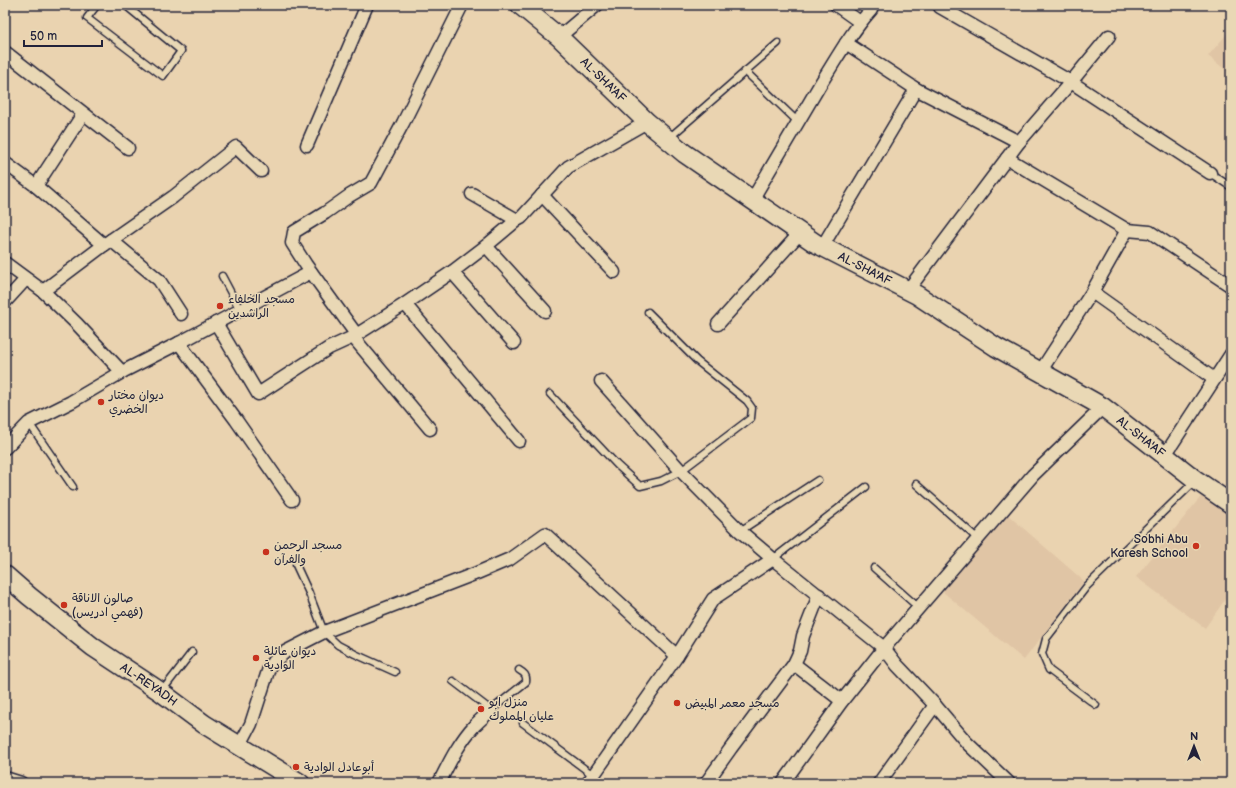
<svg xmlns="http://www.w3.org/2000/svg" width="1236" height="788" viewBox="0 0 1236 788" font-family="'Balsamiq Sans','Playpen Sans Arabic',sans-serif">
  <rect width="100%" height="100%" fill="#ead3b0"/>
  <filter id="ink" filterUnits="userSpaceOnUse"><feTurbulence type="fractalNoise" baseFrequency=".025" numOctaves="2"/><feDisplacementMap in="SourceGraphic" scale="8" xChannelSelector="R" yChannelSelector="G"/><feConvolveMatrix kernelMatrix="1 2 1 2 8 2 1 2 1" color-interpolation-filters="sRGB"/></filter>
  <g filter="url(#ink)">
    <g fill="#e0c5a5">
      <path d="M 1231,29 L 1231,74 L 1208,56 Z"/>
      <path d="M 1203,494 L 1231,515 L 1231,591 L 1205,628 L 1136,577 Z"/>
      <path d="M 1008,515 L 1084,581 L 1024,660 L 942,591 Z"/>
    </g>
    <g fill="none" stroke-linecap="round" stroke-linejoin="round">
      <g stroke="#22223b" stroke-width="9">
        <g id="lane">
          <path d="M 97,5 L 87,18 L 163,76 L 181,51 L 125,5"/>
          <path d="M 745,71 L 798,122"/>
          <path d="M 669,138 L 778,43"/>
          <path d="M 1210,173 L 1231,187"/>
          <path d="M 222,276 L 240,310"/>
          <path d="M 550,394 L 617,465 L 640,486 L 661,481 L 681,471 L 751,418 L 752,408 L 747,401 L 697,361 L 648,312"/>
          <path d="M 29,423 L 73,487"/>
          <path d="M 916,484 L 978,539"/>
          <path d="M 740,531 L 818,480"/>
          <path d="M 773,559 L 866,487"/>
          <path d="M 296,565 L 309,593 L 324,632 L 338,645 L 355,654 L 395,672"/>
          <path d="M 874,568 L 919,608"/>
          <path d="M 453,681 L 491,710 L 526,682 C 527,675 524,673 519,670"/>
          <path d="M 162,691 L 192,652"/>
          <path d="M 1096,705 L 1049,670 L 1042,654 L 1046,639 L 1087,586 L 1195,481"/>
          <path d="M 523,723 L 593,775"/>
        </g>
      </g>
      <g stroke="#22223b" stroke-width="15">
        <g id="street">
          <path d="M 836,5 L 860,22"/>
          <path d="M 940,7 L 1071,82 L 1210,173"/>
          <path d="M 559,37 L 597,5"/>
          <path d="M 846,43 L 916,89 L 1019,142"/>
          <path d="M 5,52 L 128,148"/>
          <path d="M 307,145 L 367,5"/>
          <path d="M 1007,158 L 1127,230 L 1150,232 L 1231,286"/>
          <path d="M 5,163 L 36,186 L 104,245"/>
          <path d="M 36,186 L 83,114"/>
          <path d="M 472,194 L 517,220"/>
          <path d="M 542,195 L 614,272"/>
          <path d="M 752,200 C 775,161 798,122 821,83 C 837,58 851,32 871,10"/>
          <path d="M 111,240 L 159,280 L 181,314"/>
          <path d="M 486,246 L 545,311"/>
          <path d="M 822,247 L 916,89"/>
          <path d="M 5,263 L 43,291 L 77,324 L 122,372"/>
          <path d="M 452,272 L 514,343"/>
          <path d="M 908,290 L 1019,142 L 1071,82 L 1109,36"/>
          <path d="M 43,291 L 104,245 L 173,197 L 236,147 L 261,171"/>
          <path d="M 1092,292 L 1214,379"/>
          <path d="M 5,302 L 26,279"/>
          <path d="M 405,304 L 519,441"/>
          <path d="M 216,323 L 258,394 L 329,348 L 353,337 L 405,304 L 452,272 L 486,246 L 517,220 L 521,218 L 568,167 L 647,122"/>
          <path d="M 718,324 L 800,233"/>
          <path d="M 356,334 L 306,265 L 292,243 L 294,232 L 325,213 L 349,196 L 371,183 L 403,123 L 462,5"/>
          <path d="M 353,337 L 430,429"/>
          <path d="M 179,343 L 236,420 L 292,500"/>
          <path d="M 1040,372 L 1092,292 L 1127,230"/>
          <path d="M 601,381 L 681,471 L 740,531 L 773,559 L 884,648 L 897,665 L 935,705 L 967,743 L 1009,783"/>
          <path d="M 5,448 L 29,423 L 71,402 L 122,372 L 179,343 L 311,272"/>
          <path d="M 1165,455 L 1231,354"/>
          <path d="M 794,664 L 842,701"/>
          <path d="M 239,747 L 251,724 L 270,665 L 285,652 L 324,632 L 477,573 L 510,559 L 545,534 L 677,656"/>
          <path d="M 5,778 L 21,783"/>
          <path d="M 439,783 C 449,763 459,742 475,725 C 480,720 486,715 491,710"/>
          <path d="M 588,783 L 677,656 L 713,599 L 773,559"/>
          <path d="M 706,783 L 731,748 L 794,664 L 800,651 L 803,636 L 819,595"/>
          <path d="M 783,783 L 842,701 L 884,648 L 1033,475 L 1103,407"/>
          <path d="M 879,783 L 935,705"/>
        </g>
      </g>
      <g stroke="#22223b" stroke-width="21">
        <g id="secondary">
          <path id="s1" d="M 520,5 L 559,37 L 647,122 L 684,153 L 815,243 L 917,295 L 996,347 L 1103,407 L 1196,480 L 1231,504"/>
          <path id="s2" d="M 5,575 L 29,596 L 93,647 L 161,692 L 204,724 L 300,783"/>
        </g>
      </g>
      <use href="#lane" stroke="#e9d8b5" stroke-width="6"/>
      <use href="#street" stroke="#e9d8b5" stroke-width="12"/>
      <use href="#secondary" stroke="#e9d8b5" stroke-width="18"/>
    </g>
  </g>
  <g fill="#c8321e" stroke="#e9d8b5" stroke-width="1.5">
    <circle cx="220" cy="306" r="4"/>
    <circle cx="101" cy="402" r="4"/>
    <circle cx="1196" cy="546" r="4"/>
    <circle cx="266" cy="552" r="4"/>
    <circle cx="64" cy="605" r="4"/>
    <circle cx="256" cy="658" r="4"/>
    <circle cx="677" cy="703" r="4"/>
    <circle cx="481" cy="709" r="4"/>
    <circle cx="296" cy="767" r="4"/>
  </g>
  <g text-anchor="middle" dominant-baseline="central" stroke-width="3" stroke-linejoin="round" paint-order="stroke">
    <g font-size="12" fill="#22223b" stroke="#e9d8b5">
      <text stroke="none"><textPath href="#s1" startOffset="112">AL-SHA'AF</textPath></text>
      <text stroke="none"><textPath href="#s1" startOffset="436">AL-SHA'AF</textPath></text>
      <text stroke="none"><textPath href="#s1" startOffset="760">AL-SHA'AF</textPath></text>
      <text stroke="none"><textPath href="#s2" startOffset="181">AL-REYADH</textPath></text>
    </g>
    <g font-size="12" fill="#22223b" stroke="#e9d8b5" text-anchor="start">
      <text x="228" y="299">مسجد الخلفاء<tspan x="228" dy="14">الراشدين</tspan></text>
      <text x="109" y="395">ديوان مختار<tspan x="109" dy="14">الخضري</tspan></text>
      <text x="1188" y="539" text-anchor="end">Sobhi Abu<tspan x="1188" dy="14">Karesh School</tspan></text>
      <text x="274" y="545">مسجد الرحمن<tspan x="274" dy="14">والفرآن</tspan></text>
      <text x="72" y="598">صالون الاناقة<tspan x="72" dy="14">(فهمي ادريس)</tspan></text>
      <text x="264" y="651">ديوان عائلة<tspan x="264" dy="14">الوادية</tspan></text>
      <text x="489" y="702">منزل ابو<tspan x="489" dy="14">عليان المملوك</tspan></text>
      <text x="685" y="703">مسجد معمر المبيض</text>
      <text x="304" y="767">أبوعادل الوادية</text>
    </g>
  </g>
  <rect width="1236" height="788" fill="none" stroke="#e9d8b5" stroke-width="20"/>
  <rect x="10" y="10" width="1216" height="768" fill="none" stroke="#22223b" stroke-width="1.5" filter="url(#ink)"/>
  <g transform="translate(1194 746)" stroke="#e9d8b5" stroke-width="3" paint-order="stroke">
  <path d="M0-3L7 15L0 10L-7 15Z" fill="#22223b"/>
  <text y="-6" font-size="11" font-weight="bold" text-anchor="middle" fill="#22223b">N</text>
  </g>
  <path d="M24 40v6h78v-6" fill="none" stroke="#22223b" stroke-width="2"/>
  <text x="30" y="40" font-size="12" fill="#22223b" stroke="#e9d8b5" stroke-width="3" paint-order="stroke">50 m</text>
</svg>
